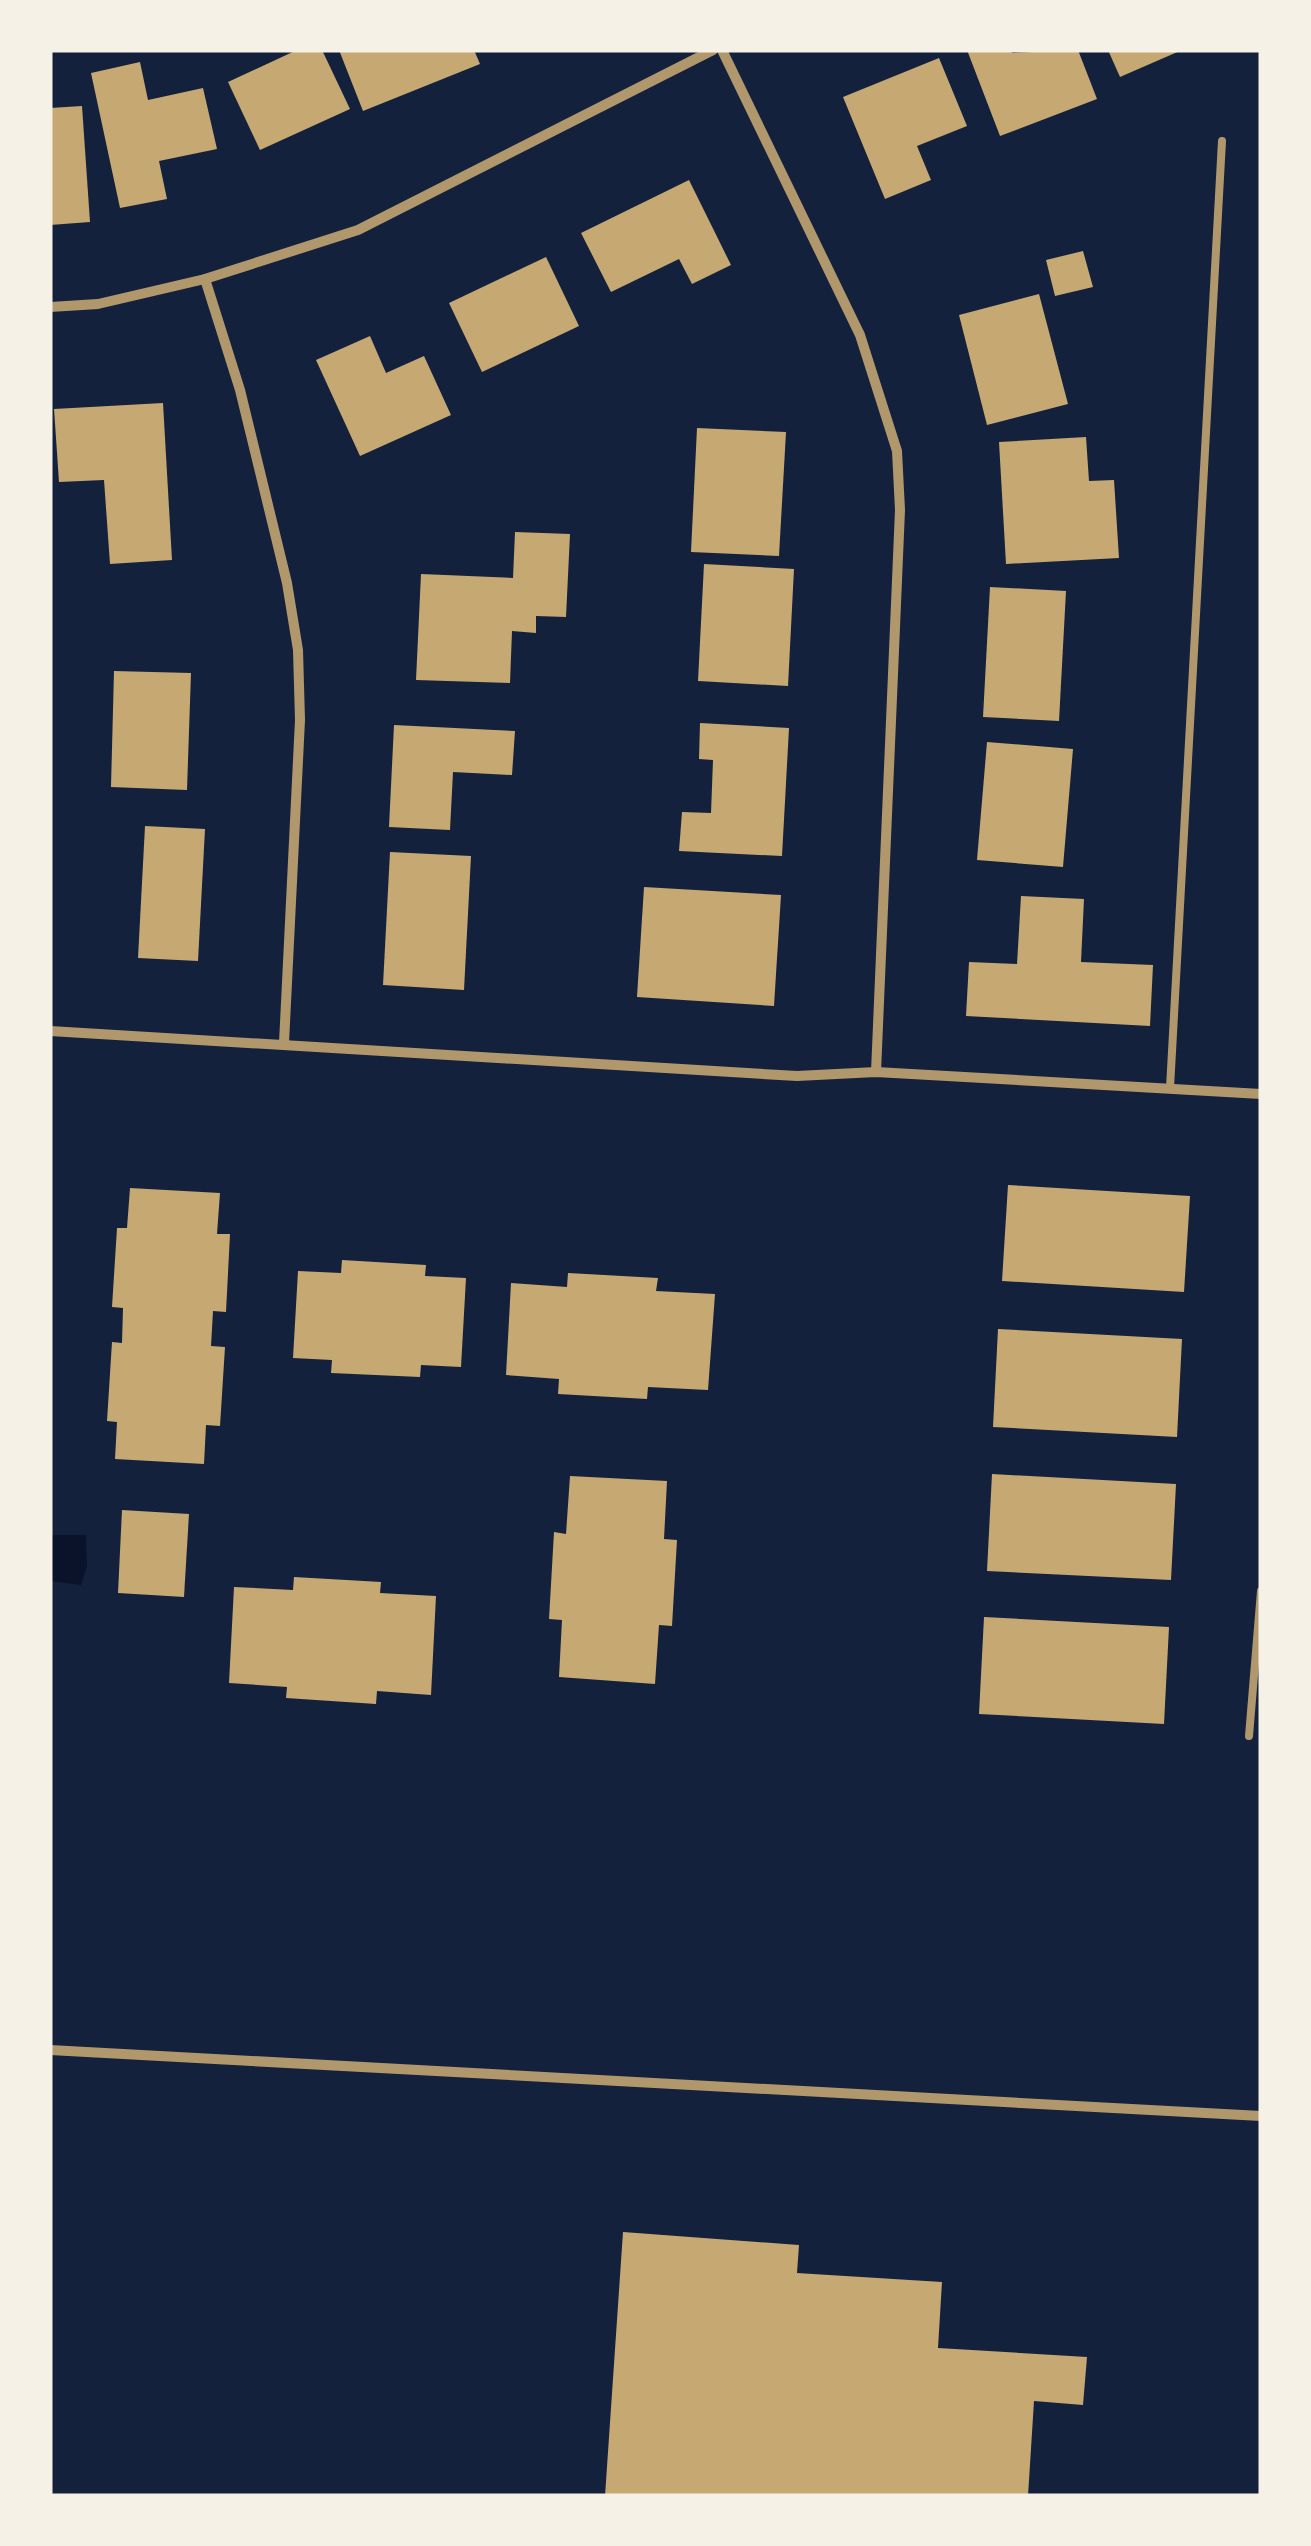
<svg xmlns="http://www.w3.org/2000/svg" width="1311" height="2546" viewBox="0 0 1311 2546" font-family="Bitter,serif">
  <rect width="100%" height="100%" fill="#14213d"/>
  <path fill="#0b132b" d="M 50,1535 L 86,1535 L 87,1567 L 81,1585 L 50,1581 Z"/>
  <g fill="#c6a872">
    <path d="M 297,50 L 322,50 L 350,109 L 260,150 L 228,82 Z"/>
    <path d="M 339,50 L 474,50 L 480,64 L 363,111 Z"/>
    <path d="M 967,50 L 1011,50 L 1012,53 L 1078,50 L 1097,99 L 1000,136 Z"/>
    <path d="M 1108,50 L 1182,50 L 1120,77 Z"/>
    <path d="M 939,58 L 967,126 L 917,146 L 931,180 L 885,199 L 843,97 Z"/>
    <path d="M 140,62 L 148,100 L 203,88 L 217,149 L 159,161 L 167,199 L 120,208 L 91,73 Z"/>
    <path d="M 82,106 L 90,222 L 50,225 L 50,108 Z"/>
    <path d="M 689,180 L 731,265 L 692,284 L 679,259 L 611,292 L 581,233 Z"/>
    <path d="M 1083,251 L 1093,287 L 1055,296 L 1046,260 Z"/>
    <path d="M 546,257 L 579,326 L 482,372 L 449,303 Z"/>
    <path d="M 1039,294 L 1068,404 L 987,425 L 959,315 Z"/>
    <path d="M 370,336 L 386,373 L 424,356 L 451,415 L 360,456 L 316,360 Z"/>
    <path d="M 163,403 L 172,560 L 110,564 L 104,480 L 59,482 L 54,409 Z"/>
    <path d="M 697,428 L 786,432 L 779,556 L 691,552 Z"/>
    <path d="M 1086,437 L 1089,481 L 1114,480 L 1119,558 L 1006,564 L 999,442 Z"/>
    <path d="M 515,532 L 570,534 L 566,617 L 536,616 L 536,633 L 512,631 L 510,683 L 416,680 L 421,574 L 513,578 Z"/>
    <path d="M 704,564 L 794,569 L 788,686 L 698,681 Z"/>
    <path d="M 990,587 L 1066,591 L 1059,721 L 983,717 Z"/>
    <path d="M 114,671 L 191,673 L 187,790 L 111,787 Z"/>
    <path d="M 700,723 L 789,728 L 782,856 L 679,851 L 682,812 L 711,813 L 713,760 L 699,759 Z"/>
    <path d="M 394,725 L 515,731 L 512,775 L 453,772 L 450,830 L 389,827 Z"/>
    <path d="M 987,742 L 1073,749 L 1063,867 L 977,860 Z"/>
    <path d="M 145,826 L 205,829 L 198,961 L 138,958 Z"/>
    <path d="M 390,852 L 471,856 L 464,990 L 383,985 Z"/>
    <path d="M 644,887 L 781,895 L 774,1006 L 637,997 Z"/>
    <path d="M 1021,896 L 1084,899 L 1081,962 L 1153,965 L 1150,1026 L 966,1016 L 969,962 L 1017,964 Z"/>
    <path d="M 1008,1185 L 1190,1196 L 1184,1292 L 1002,1281 Z"/>
    <path d="M 130,1188 L 220,1193 L 217,1234 L 230,1234 L 226,1312 L 213,1311 L 211,1346 L 225,1347 L 220,1426 L 206,1425 L 204,1464 L 115,1459 L 117,1422 L 107,1421 L 112,1342 L 122,1343 L 123,1308 L 112,1307 L 117,1228 L 127,1228 Z"/>
    <path d="M 342,1260 L 426,1265 L 425,1276 L 466,1278 L 461,1367 L 421,1365 L 420,1377 L 331,1373 L 332,1360 L 293,1358 L 298,1271 L 341,1273 Z"/>
    <path d="M 568,1273 L 658,1278 L 656,1291 L 715,1294 L 708,1390 L 648,1387 L 647,1399 L 558,1394 L 559,1379 L 506,1375 L 511,1283 L 567,1287 Z"/>
    <path d="M 998,1329 L 1182,1339 L 1177,1437 L 993,1427 Z"/>
    <path d="M 992,1474 L 1176,1484 L 1171,1580 L 987,1571 Z"/>
    <path d="M 570,1476 L 667,1481 L 664,1539 L 677,1540 L 672,1626 L 659,1625 L 655,1684 L 559,1677 L 562,1620 L 549,1619 L 554,1532 L 566,1534 Z"/>
    <path d="M 122,1510 L 189,1514 L 184,1597 L 118,1593 Z"/>
    <path d="M 294,1577 L 381,1582 L 380,1593 L 436,1596 L 431,1695 L 377,1691 L 376,1704 L 286,1698 L 287,1687 L 229,1683 L 234,1587 L 293,1590 Z"/>
    <path d="M 984,1617 L 1169,1627 L 1164,1724 L 979,1714 Z"/>
    <path d="M 623,2232 L 799,2245 L 797,2273 L 942,2282 L 938,2348 L 1087,2357 L 1083,2405 L 1034,2401 L 1028,2496 L 605,2496 Z"/>
  </g>
  <g fill="none" stroke-linecap="round" stroke-linejoin="round">
    <g stroke="#b1986c" stroke-width="8">
      <path d="M 1170,1088 L 1222,141"/>
      <path d="M 1249,1736 L 1261,1591"/>
    </g>
    <g stroke="#b1986c" stroke-width="10">
      <path d="M 722,50 L 860,335 L 897,451 L 900,510 L 876,1072"/>
      <path d="M 205,279 L 240,390 L 287,583 L 298,650 L 300,720 L 284,1043"/>
      <path d="M 50,307 L 98,304 L 205,279 L 358,230 L 713,50"/>
      <path d="M 50,1031 L 797,1076 L 876,1072 L 1261,1094"/>
      <path d="M 50,2050 L 1261,2116"/>
    </g>
  </g>
  <rect width="1311" height="2546" fill="none" stroke="#f6f1e7" stroke-width="105"/>
</svg>
